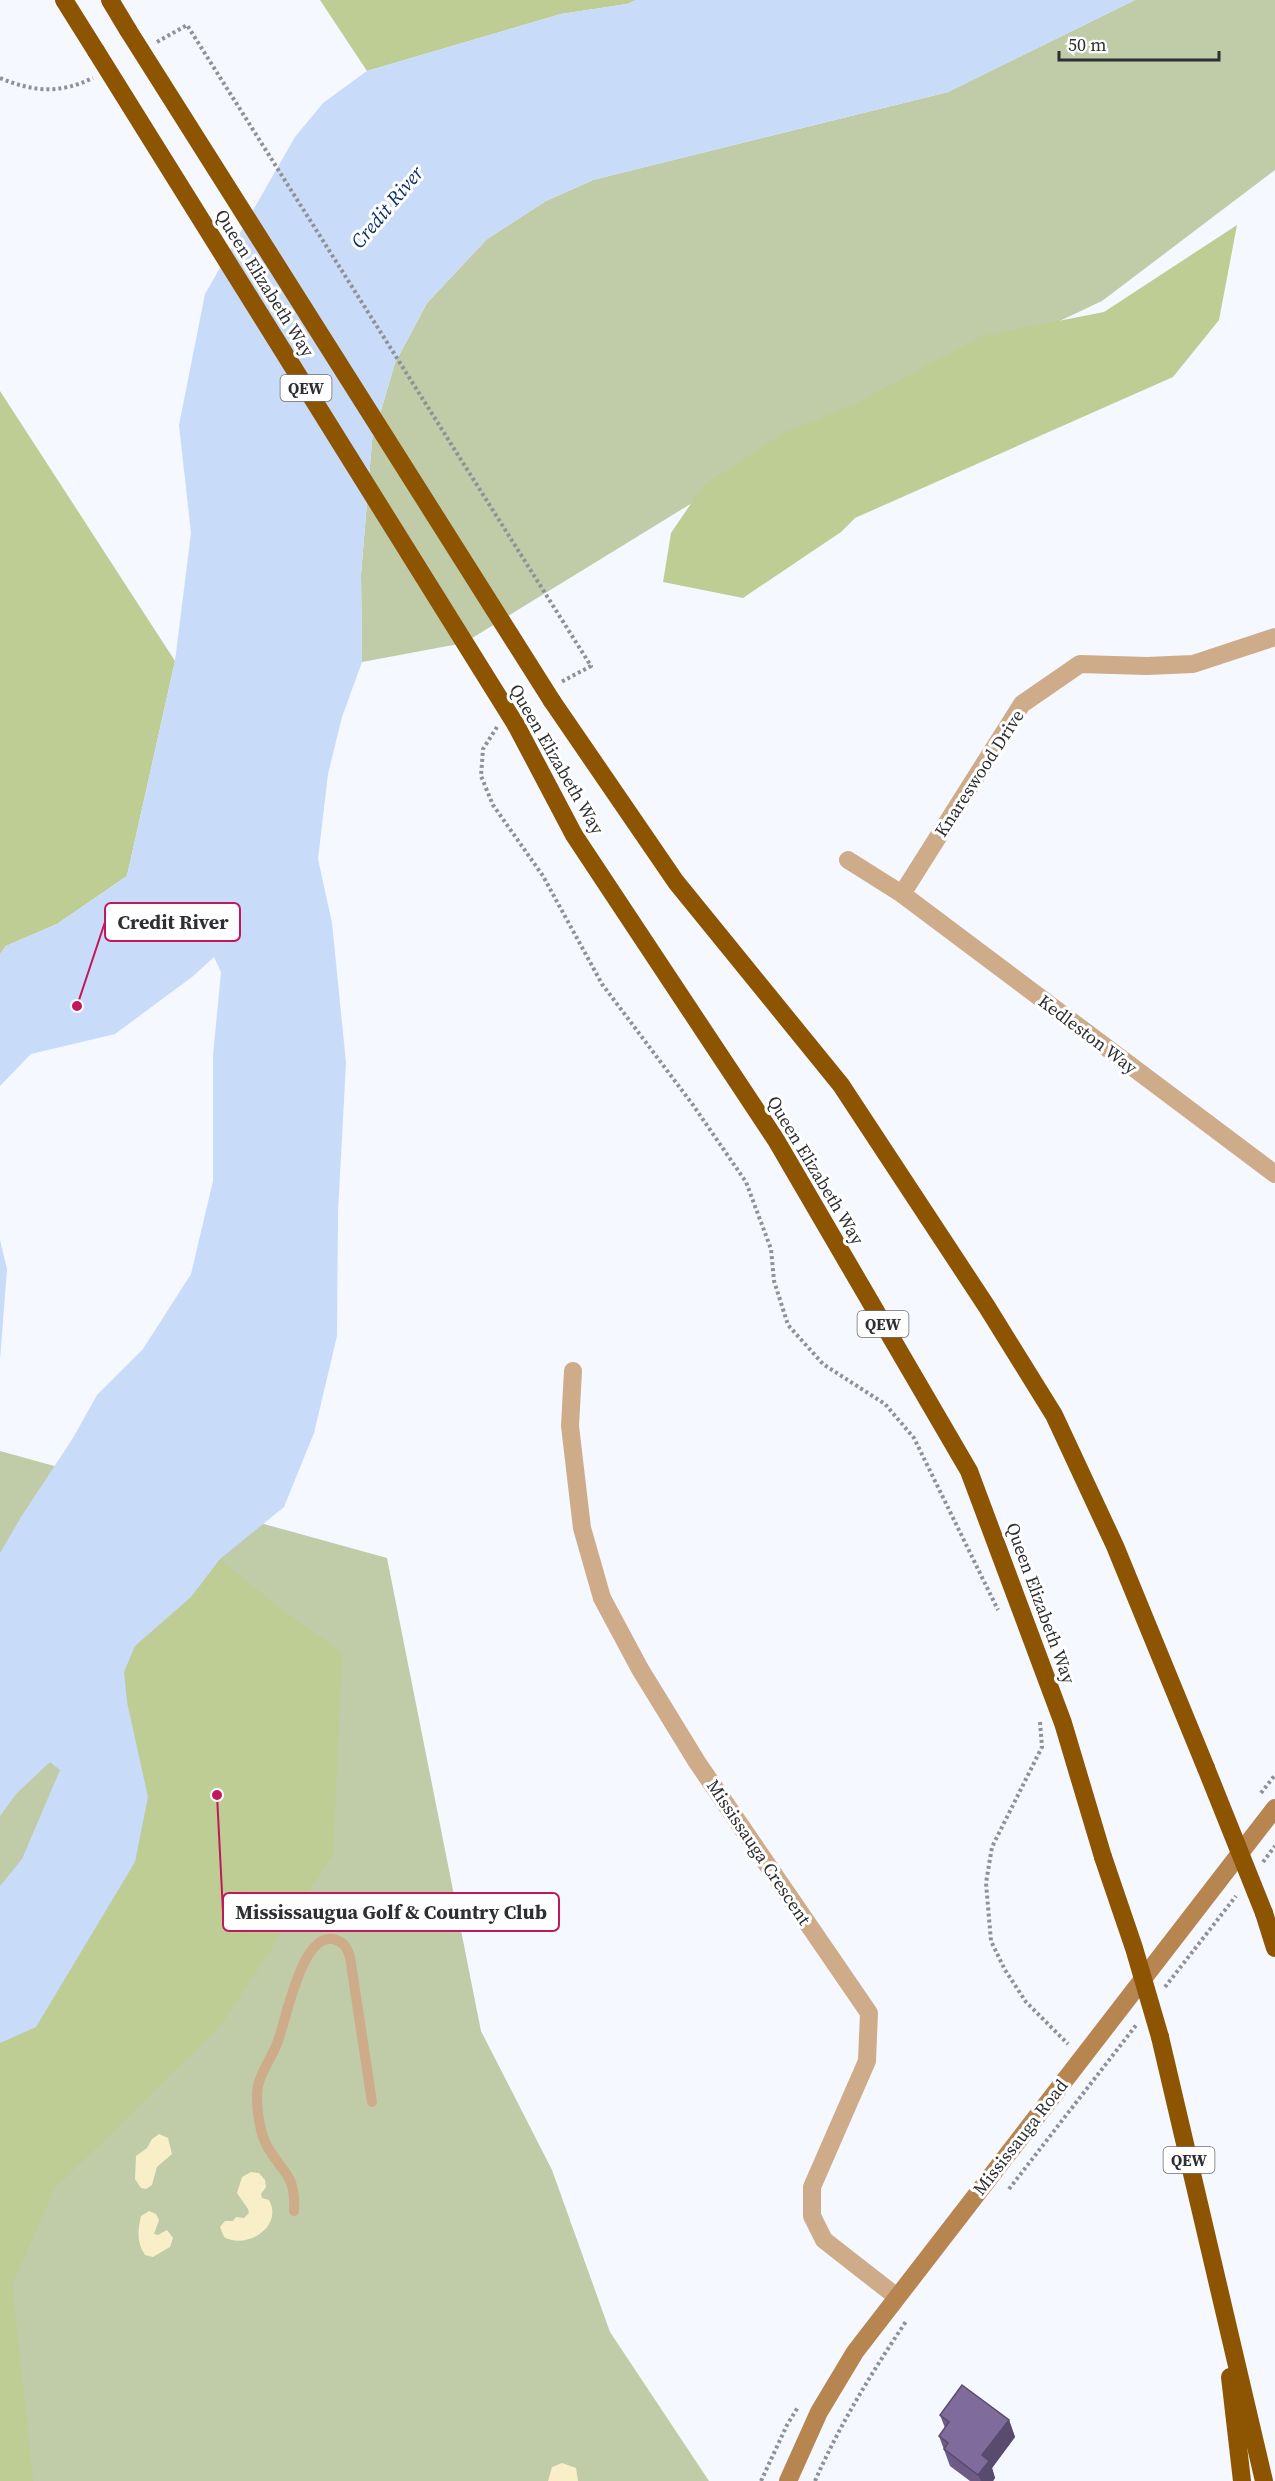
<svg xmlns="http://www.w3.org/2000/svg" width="1275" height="2481" viewBox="0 0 1275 2481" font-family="'Source Serif 4',serif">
  <rect width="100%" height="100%" fill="#f5f8fe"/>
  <g fill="#c0cba7">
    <path d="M 1135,0 L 1275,0 L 1275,170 L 1102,301 L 754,465 L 464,643 L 362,662 L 361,575 L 372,441 L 395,363 L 427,303 L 487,239 L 546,201 L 593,180 L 948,92 Z"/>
    <path d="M 0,1451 L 387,1558 L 481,2031 L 552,2170 L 610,2332 L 709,2481 L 0,2481 Z"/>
  </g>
  <g fill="#bdcd94">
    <path d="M 320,0 L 636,0 L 627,4 L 561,14 L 367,71 Z"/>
    <path d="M 1237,225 L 1219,320 L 1173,377 L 855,518 L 841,532 L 743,598 L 663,582 L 671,533 L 703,486 L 784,433 L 857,403 L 982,336 L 1104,312 Z"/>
    <path d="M 0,391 L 175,661 L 127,876 L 57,924 L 6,946 L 0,954 Z"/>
    <path d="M 220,1559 L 279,1608 L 342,1652 L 333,1854 L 220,2027 L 54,2189 L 12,2285 L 33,2481 L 0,2481 L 0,2043 L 36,2027 L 148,1797 L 131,1727 L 124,1672 L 135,1646 L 191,1597 Z"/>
  </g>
  <g fill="#f8efc9">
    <path d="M 159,2134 L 168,2138 L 172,2154 L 157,2167 L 152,2185 L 146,2189 L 141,2188 L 135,2179 L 136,2156 L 147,2148 L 152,2139 Z"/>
    <path d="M 251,2172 L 259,2173 L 265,2180 L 266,2187 L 261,2194 L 262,2198 L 269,2200 C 284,2227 246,2250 224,2237 L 220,2227 L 225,2221 L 233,2221 L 236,2217 L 244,2218 L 249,2213 L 248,2209 L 237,2193 L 242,2177 Z"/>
    <path d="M 149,2211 L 156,2214 L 159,2220 L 154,2234 L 158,2235 L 167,2230 L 173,2238 L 170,2247 L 153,2257 L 145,2255 C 136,2241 138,2230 141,2216 Z"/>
    <path d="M 562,2463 L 576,2468 L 578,2481 L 548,2481 L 552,2467 Z"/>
  </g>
  <g fill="#c8dbf9">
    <path d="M 636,0 L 1135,0 L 948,92 L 593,180 L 546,201 L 487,239 L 427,303 L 395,363 L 372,441 L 361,575 L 362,662 L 342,717 L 328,774 L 318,859 L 332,923 L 346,1063 L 338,1211 L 337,1336 L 314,1433 L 284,1507 L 220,1559 L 191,1597 L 135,1646 L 124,1672 L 127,1702 L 148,1797 L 135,1862 L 36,2027 L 0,2043 L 0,1886 L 22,1859 L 60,1770 L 50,1762 L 17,1793 L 0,1816 L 0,1553 L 21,1517 L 73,1438 L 97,1395 L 143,1349 L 191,1274 L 213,1181 L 213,1056 L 221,972 L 214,957 L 192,977 L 115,1034 L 31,1054 L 0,1086 L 0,954 L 6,946 L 57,924 L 127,876 L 175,661 L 191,533 L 179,425 L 205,294 L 295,137 L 323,103 L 367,71 L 561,14 L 627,4 Z"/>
    <path d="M 0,1240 L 7,1269 L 0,1360 Z"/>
  </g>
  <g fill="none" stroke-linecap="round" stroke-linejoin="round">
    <g stroke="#8f9196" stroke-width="4" stroke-dasharray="3 3" stroke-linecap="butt">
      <path d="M 157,42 L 187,25 L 591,666 L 561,682"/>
      <path d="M 0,78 C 34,92 59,94 93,78"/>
      <path d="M 497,727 L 483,749 L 481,776 L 493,805 L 543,876 L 602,984 L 693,1105 L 746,1182 L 771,1249 L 774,1281 L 788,1325 L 823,1364 L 885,1404 L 914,1438 L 998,1610"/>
      <path d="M 1040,1722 L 1042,1747 L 992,1847 L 986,1883 L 991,1941 L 1005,1970 L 1026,2002 L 1068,2044"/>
      <path d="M 1261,1793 L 1275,1775"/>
      <path d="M 1263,1862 L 1275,1846"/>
      <path d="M 1165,1987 L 1236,1896"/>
      <path d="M 1009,2189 L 1137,2024"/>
      <path d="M 761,2481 L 787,2425 L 798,2407"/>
      <path d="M 815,2481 C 840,2424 872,2372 907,2320"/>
    </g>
    <path stroke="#ceab89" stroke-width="10" d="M 294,2211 C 296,2174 283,2174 267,2146 C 260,2133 257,2112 257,2097 C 256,2078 269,2063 276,2046 C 286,2024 300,1934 333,1939 C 343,1941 347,1947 350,1957 L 372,2102"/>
    <g stroke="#ceab89" stroke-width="18">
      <path d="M 848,860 L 902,894 L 1275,1174"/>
      <path d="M 902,894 L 1022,704 L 1080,664 L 1147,666 L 1193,664 L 1275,637"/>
      <path d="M 573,1371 L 570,1426 L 582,1528 L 602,1598 L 640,1669 L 697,1762 L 869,2013 L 867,2061 L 812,2187 L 812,2216 L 824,2240 L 897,2297"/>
    </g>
    <path stroke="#b7854f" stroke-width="18" d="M 788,2481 L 819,2412 L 855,2352 L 1275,1808"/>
    <g stroke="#8d5502" stroke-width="18">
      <path d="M 64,0 L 96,51"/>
      <path d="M 110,0 L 128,30"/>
      <path d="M 552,701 L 676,882 L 841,1085 L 987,1307 L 1054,1415 L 1115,1546 L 1206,1768"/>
      <path d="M 516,725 L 574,835 L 776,1140 L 969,1471 L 1063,1723 L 1103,1857"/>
      <path d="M 1264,1913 L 1275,1948"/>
      <path d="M 1160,2037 L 1264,2481"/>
      <path d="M 1230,2377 L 1242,2481"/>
    </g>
    <g stroke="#8d5502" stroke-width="18">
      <path d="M 128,30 L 552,701"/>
      <path d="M 96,51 L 516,725"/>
      <path d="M 1206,1768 L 1264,1913"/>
      <path d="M 1103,1857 L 1134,1948 L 1160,2037"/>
    </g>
  </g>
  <path fill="#6d5c86" d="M 940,2415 L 1009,2420 L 1015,2437 L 992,2468 L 995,2478 L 993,2481 L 970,2481 L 950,2466 L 939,2436 L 945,2428 Z"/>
  <path fill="#594b6d" d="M 1009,2420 L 1015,2437 L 992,2468 L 995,2478 L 993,2481 L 981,2481 L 978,2475 L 982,2455 Z"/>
  <path fill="#7f6b9c" stroke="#594b6d" stroke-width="1.5" d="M 962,2385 L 1009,2420 L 982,2455 L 989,2461 L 978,2475 L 944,2449 L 948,2443 L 939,2436 L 949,2422 L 940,2415 Z"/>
  <g text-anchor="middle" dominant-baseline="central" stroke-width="6" stroke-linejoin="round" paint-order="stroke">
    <g fill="#fff" stroke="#6d6d70" stroke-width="1.5">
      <rect x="280.5" y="375" width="51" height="26" rx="4.5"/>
      <rect x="857.5" y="1311" width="51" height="26" rx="4.5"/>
      <rect x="1163.5" y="2147" width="51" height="26" rx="4.5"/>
    </g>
    <g font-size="16" font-weight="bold" fill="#2e2f32">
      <text x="306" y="388">QEW</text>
      <text x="883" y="1324">QEW</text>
      <text x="1189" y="2160">QEW</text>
    </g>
    <g font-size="18" fill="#2e2f32" stroke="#fff">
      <text transform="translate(265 283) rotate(58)">Queen Elizabeth Way</text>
      <text transform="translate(557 759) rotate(60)">Queen Elizabeth Way</text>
      <text transform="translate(979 773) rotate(-57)">Knareswood Drive</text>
      <text transform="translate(1088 1034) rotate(37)">Kedleston Way</text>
      <text transform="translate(816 1170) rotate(59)">Queen Elizabeth Way</text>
      <text transform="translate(1041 1603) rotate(70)">Queen Elizabeth Way</text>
      <text transform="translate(759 1852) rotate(56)">Mississauga Crescent</text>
      <text transform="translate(1020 2137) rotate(-52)">Mississauga Road</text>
    </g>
    <g font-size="20" font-style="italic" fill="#0b316a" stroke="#fff">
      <text transform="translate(387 207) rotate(-50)">Credit River</text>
    </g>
  </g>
  <path fill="none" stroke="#c2185b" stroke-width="2" d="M77 1006L105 922M217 1795L223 1912"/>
  <g fill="#c2185b" stroke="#fff" stroke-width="2">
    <circle cx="77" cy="1006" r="6"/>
    <circle cx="217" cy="1795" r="6"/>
  </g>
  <g fill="#fff" stroke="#c2185b" stroke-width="2">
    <rect x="105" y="903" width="135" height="38" rx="6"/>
    <rect x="223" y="1893" width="336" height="38" rx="6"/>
  </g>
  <g font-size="20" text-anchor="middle" font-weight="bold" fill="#2e2f32">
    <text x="173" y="929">Credit River</text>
    <text x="391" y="1919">Mississaugua Golf &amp; Country Club</text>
  </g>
  <path d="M1059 51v9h160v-9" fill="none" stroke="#2e2f32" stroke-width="3"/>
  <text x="1068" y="51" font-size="18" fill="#2e2f32" stroke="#ffffff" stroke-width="4.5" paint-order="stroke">50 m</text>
</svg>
